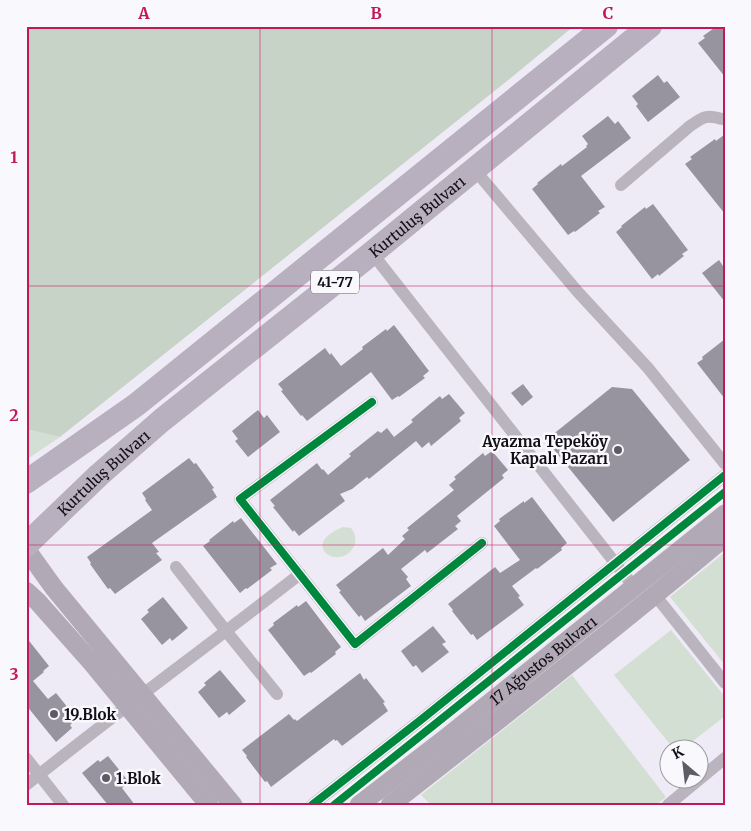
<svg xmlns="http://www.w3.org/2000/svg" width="751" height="831" viewBox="0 0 751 831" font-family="Merriweather,serif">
  <rect width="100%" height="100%" fill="#efebf6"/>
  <g fill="#d4dfd3">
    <path d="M 26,429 L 60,437 L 26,460 Z"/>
    <path d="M 343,527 L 351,528 C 355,533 357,540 354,546 C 341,573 297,545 343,527 Z"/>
    <path d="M 725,552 L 725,665 L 670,597 Z"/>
    <path d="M 671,630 L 725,697 L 725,716 L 684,748 L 673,748 L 614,675 Z"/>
    <path d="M 572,675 L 666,797 L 656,805 L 431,805 L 421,795 Z"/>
  </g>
  <path fill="#c7d3c6" d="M 26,26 L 574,26 L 507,81 L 60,437 L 26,429 Z"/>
  <g fill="#98949f">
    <path d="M 717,26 L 725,26 L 725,77 L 698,43 L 705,38 L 703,36 Z"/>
    <path d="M 658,75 L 664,83 L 667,81 L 680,97 L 648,122 L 636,106 L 638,104 L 632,96 Z"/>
    <path d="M 608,116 L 615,124 L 618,121 L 631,138 L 581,176 L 605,207 L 598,211 L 600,213 L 575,232 L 574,231 L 568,235 L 532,189 L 538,184 L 537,183 L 561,164 L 562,166 L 587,147 L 586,146 L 588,144 L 582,136 Z"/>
    <path d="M 725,134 L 725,214 L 685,164 L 692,159 L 690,157 L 715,139 L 716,141 Z"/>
    <path d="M 653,204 L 688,250 L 682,254 L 684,256 L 659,276 L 658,274 L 652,279 L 616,232 L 622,227 L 621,226 L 645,207 L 646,209 Z"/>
    <path d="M 719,260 L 725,269 L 725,302 L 702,273 Z"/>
    <path d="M 394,325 L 429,371 L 423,376 L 425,378 L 399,397 L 398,396 L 392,400 L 371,372 L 307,421 L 302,415 L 301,416 L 281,391 L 283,390 L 278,384 L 325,348 L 330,355 L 331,353 L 341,366 L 363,349 L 362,347 L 386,329 L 387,331 Z"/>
    <path d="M 725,339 L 725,399 L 697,363 L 703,359 L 702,357 Z"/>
    <path d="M 523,384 L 533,397 L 522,406 L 511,393 Z"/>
    <path d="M 612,387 L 632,389 L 690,460 L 613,522 L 546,440 Z"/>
    <path d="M 449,394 L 465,413 L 459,418 L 461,421 L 431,446 L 429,442 L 422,448 L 416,441 L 369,479 L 367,477 L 352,489 L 340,494 L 345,501 L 299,536 L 294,530 L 293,532 L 273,507 L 275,506 L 270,500 L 317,463 L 322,470 L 323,469 L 328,475 L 351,456 L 349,454 L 378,431 L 381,433 L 387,428 L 394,437 L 413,422 L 411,420 L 430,404 L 440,396 L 442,399 Z"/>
    <path d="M 258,410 L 264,418 L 267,415 L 280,432 L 248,457 L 235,441 L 238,439 L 232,431 Z"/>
    <path d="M 492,451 L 508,470 L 502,475 L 504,478 L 457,516 L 461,521 L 455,526 L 458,529 L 427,553 L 425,550 L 401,569 L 408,577 L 406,579 L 411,586 L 365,621 L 361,615 L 359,617 L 339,592 L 341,591 L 336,585 L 383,548 L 388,555 L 405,539 L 402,536 L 409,530 L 407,528 L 454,490 L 449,485 L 456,479 L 454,477 L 483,453 L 485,456 Z"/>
    <path d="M 189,458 L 194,464 L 196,463 L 214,488 L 212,489 L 217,497 L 152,543 L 159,552 L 156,553 L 162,560 L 115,594 L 110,588 L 108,589 L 90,564 L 91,563 L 87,557 L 152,510 L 145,500 L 146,499 L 142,493 Z"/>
    <path d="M 532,497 L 567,543 L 561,548 L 562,550 L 537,569 L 536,568 L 512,586 L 520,596 L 518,597 L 524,605 L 477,640 L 473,634 L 471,635 L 452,611 L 453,610 L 448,604 L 495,567 L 500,573 L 520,560 L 494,526 L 500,521 L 499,519 L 524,501 L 524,503 Z"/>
    <path d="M 241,518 L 277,564 L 270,568 L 272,570 L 247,589 L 246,588 L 240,593 L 203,546 L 210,541 L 209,540 L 233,521 L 234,523 Z"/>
    <path d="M 163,597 L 188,628 L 172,641 L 170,638 L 162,645 L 141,619 L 149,612 L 147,610 Z"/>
    <path d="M 306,601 L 341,647 L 335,652 L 336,654 L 311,673 L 310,672 L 304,676 L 268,630 L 274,625 L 273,623 L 297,605 L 298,607 Z"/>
    <path d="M 433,626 L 446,642 L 442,644 L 449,652 L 422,673 L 416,665 L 413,667 L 401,651 Z"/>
    <path d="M 26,637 L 49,666 L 43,671 L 44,672 L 33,681 L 48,699 L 56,693 L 77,719 L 70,725 L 72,728 L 56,742 L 26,705 Z"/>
    <path d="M 220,670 L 246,701 L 229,715 L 227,712 L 219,718 L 198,692 L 206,685 L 204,683 Z"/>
    <path d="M 360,673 L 364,680 L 366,678 L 385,702 L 383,703 L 388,711 L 342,746 L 337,740 L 335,741 L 334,739 L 271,787 L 267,781 L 265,782 L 246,757 L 247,756 L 242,750 L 289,714 L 294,720 L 295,719 L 297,721 Z"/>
    <path d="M 108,756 L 129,782 L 122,788 L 135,805 L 108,805 L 82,773 L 98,760 L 100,762 Z"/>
  </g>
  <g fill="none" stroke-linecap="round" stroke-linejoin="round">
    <g stroke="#bab4bf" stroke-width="12">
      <path d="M 474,169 L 577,291 L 648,368 L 725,464"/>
      <path d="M 621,185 L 690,126 C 703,117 707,114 722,119"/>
      <path d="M 372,253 L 634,587"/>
      <path d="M 372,402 L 240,499 L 355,644 L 482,543"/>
      <path d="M 176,567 L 226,631 L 277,694"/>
      <path d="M 655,595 L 725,683"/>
      <path d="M 26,758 L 63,805"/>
      <path d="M 26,785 C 116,713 209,645 300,574"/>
      <path d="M 312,805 L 422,719 L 725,475"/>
      <path d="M 668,805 L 725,758"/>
    </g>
    <g stroke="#b1a9b5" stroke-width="19">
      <path d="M 26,549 L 54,588 L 233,805"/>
      <path d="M 26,591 L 38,602 L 92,663 L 209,805"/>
      <path id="s1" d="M 359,805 L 446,738 L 725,514"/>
      <path d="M 390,805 C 503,717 615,629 725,537"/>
    </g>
    <g stroke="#b8b0bf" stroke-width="24">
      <path d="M 26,482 L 136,405 L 606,26"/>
      <path id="s2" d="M 26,545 L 99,475 L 162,420 L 372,253 L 650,26"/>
    </g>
    <g stroke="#f9f8fc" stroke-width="11">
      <g id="cycleway">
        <path d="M 372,402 L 240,499 L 355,644 L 482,543"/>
        <path d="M 312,805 L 422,719 L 725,475"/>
        <path d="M 334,805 L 725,492"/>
      </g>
    </g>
    <use href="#cycleway" stroke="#00873e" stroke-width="8"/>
  </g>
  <path fill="none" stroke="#c2185b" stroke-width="1" stroke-opacity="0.55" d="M 260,26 L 260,805M 492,26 L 492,805M 26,286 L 725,286M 26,545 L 725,545"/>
  <g fill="#5f5b64" stroke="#f9f8fc" stroke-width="2">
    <circle cx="618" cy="450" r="5"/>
    <circle cx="54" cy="714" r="5"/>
    <circle cx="106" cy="778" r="5"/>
  </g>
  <g text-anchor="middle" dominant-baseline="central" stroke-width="5" stroke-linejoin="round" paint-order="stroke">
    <rect fill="#f9f8fc" stroke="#57545b" stroke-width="1" x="311" y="270.5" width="48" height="23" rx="4"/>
    <g font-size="14" font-weight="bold" fill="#110e16">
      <text x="335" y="282">41-77</text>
    </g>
    <g font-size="15" fill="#110e16" stroke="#f9f8fc">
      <text stroke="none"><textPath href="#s2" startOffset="511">Kurtuluş Bulvarı</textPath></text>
      <text stroke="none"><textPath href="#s2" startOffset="106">Kurtuluş Bulvarı</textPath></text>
      <text stroke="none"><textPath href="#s1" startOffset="234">17 Ağustos Bulvarı</textPath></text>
    </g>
    <g font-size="15" font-weight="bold" fill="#110e16" stroke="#f9f8fc" text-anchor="start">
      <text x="608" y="441" text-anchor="end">Ayazma Tepeköy<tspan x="608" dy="17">Kapalı Pazarı</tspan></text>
      <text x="64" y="714">19.Blok</text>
      <text x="116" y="778">1.Blok</text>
    </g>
  </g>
  <rect width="751" height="831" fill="none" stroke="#f9f8fc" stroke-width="55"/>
  <g transform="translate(684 764) rotate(332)"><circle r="24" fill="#f9f8fc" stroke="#9c9aa0"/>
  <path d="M0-4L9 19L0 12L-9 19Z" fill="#5f5b64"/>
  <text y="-8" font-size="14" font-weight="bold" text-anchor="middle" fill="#110e16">K</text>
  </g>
  <rect x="28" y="28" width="696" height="776" fill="none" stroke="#c2185b" stroke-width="2"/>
  <g font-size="16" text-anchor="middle" font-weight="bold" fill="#c2185b">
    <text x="144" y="19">A</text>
    <text x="376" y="19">B</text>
    <text x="608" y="19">C</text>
    <text x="14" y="163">1</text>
    <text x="14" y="421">2</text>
    <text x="14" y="680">3</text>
  </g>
</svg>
